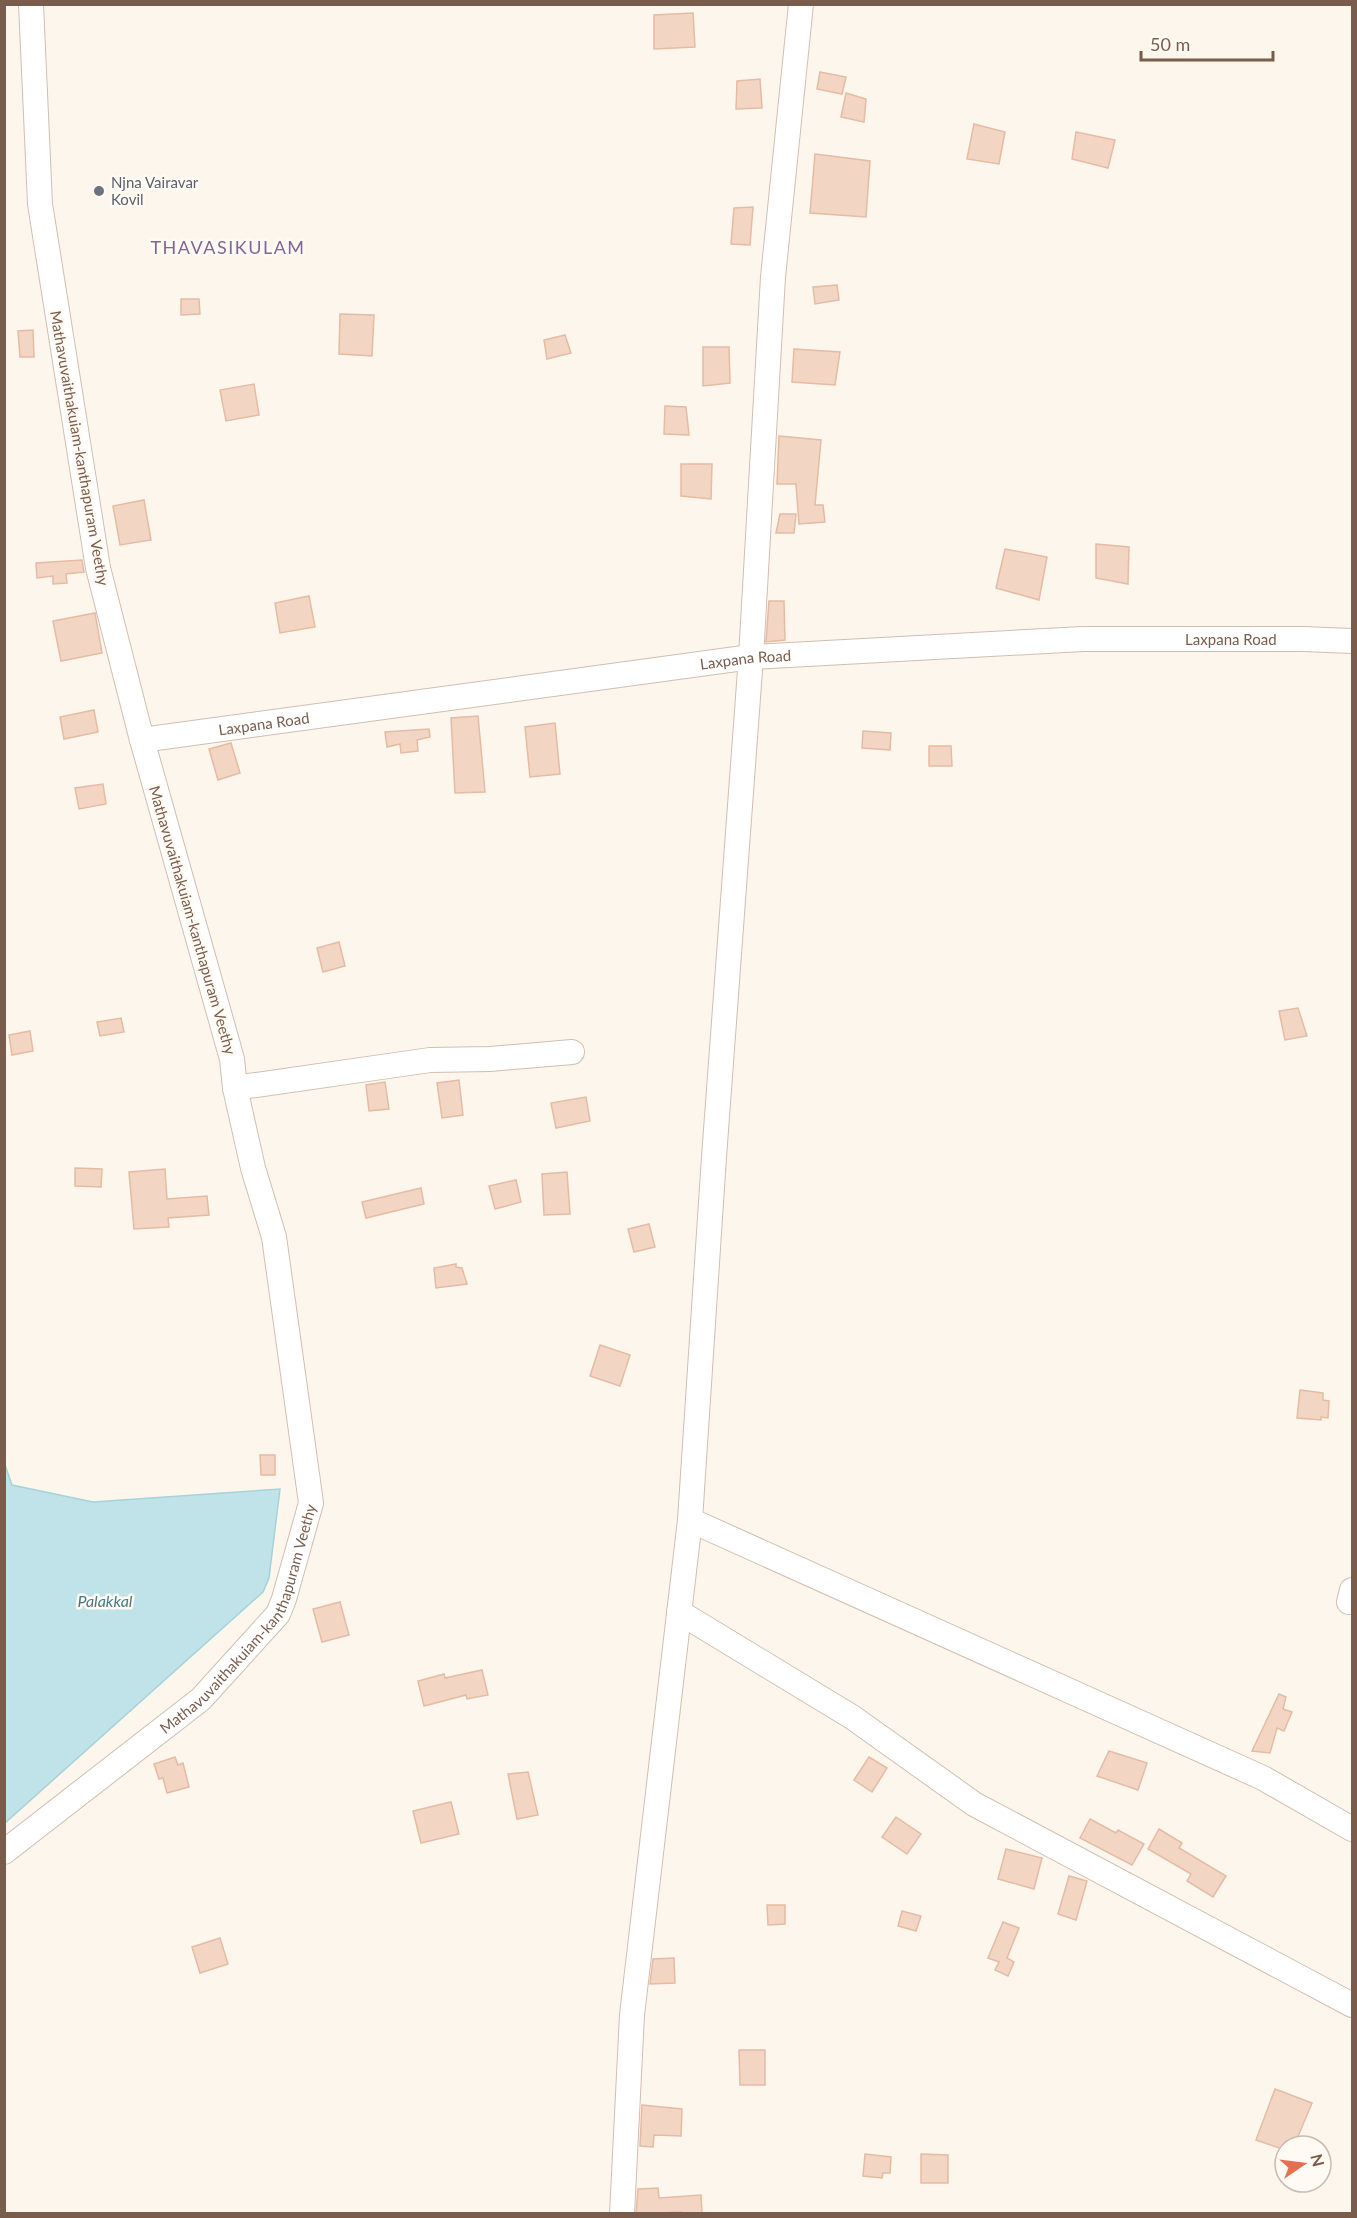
<svg xmlns="http://www.w3.org/2000/svg" width="1357" height="2218" viewBox="0 0 1357 2218" font-family="Lato,sans-serif">
  <rect width="100%" height="100%" fill="#fdf6ec"/>
  <path fill="#bfe3e8" stroke="#a5d3da" stroke-width="1.5" d="M 4,1462 L 12,1485 L 93,1502 L 280,1489 L 269,1578 L 263,1592 L 5,1823 Z"/>
  <g fill="#f3d5c3" stroke="#e6bba3" stroke-width="1.5">
    <path d="M 693,13 L 695,47 L 654,49 L 654,15 Z"/>
    <path d="M 820,72 L 846,77 L 842,94 L 817,89 Z"/>
    <path d="M 760,79 L 762,108 L 736,109 L 737,81 Z"/>
    <path d="M 846,93 L 866,99 L 864,122 L 841,117 Z"/>
    <path d="M 974,124 L 1005,132 L 999,164 L 967,159 Z"/>
    <path d="M 1076,132 L 1115,140 L 1108,168 L 1072,159 Z"/>
    <path d="M 815,154 L 870,161 L 866,217 L 810,213 Z"/>
    <path d="M 753,207 L 750,245 L 731,244 L 734,208 Z"/>
    <path d="M 837,285 L 839,300 L 815,304 L 813,287 Z"/>
    <path d="M 181,299 L 199,299 L 200,314 L 181,315 Z"/>
    <path d="M 340,314 L 374,315 L 372,356 L 339,354 Z"/>
    <path d="M 33,330 L 34,357 L 20,357 L 18,331 Z"/>
    <path d="M 565,335 L 571,353 L 547,359 L 544,340 Z"/>
    <path d="M 703,347 L 729,347 L 730,383 L 703,386 Z"/>
    <path d="M 794,349 L 840,352 L 835,385 L 792,382 Z"/>
    <path d="M 254,384 L 259,415 L 226,421 L 220,390 Z"/>
    <path d="M 665,406 L 686,407 L 689,435 L 664,434 Z"/>
    <path d="M 779,436 L 821,440 L 815,505 L 823,505 L 825,522 L 799,524 L 796,484 L 777,484 Z"/>
    <path d="M 681,464 L 712,464 L 711,499 L 681,496 Z"/>
    <path d="M 144,500 L 151,540 L 120,545 L 113,506 Z"/>
    <path d="M 780,514 L 796,514 L 794,533 L 776,533 Z"/>
    <path d="M 1096,544 L 1129,547 L 1128,584 L 1096,578 Z"/>
    <path d="M 1005,549 L 1047,557 L 1039,600 L 996,588 Z"/>
    <path d="M 82,560 L 84,572 L 66,574 L 67,583 L 53,584 L 53,576 L 37,578 L 36,563 Z"/>
    <path d="M 309,596 L 315,627 L 280,633 L 275,603 Z"/>
    <path d="M 769,601 L 784,601 L 785,640 L 766,642 Z"/>
    <path d="M 95,613 L 102,653 L 61,661 L 53,621 Z"/>
    <path d="M 94,710 L 98,732 L 64,739 L 60,717 Z"/>
    <path d="M 478,716 L 485,792 L 455,793 L 451,718 Z"/>
    <path d="M 555,723 L 560,774 L 530,777 L 525,727 Z"/>
    <path d="M 429,729 L 430,737 L 417,740 L 418,751 L 401,753 L 400,744 L 387,747 L 385,732 Z"/>
    <path d="M 863,731 L 891,733 L 890,750 L 862,748 Z"/>
    <path d="M 231,743 L 240,773 L 218,780 L 209,749 Z"/>
    <path d="M 929,746 L 951,746 L 952,766 L 929,766 Z"/>
    <path d="M 103,784 L 106,804 L 79,809 L 75,788 Z"/>
    <path d="M 339,942 L 345,966 L 323,972 L 317,948 Z"/>
    <path d="M 1298,1008 L 1307,1036 L 1285,1040 L 1279,1011 Z"/>
    <path d="M 121,1018 L 124,1032 L 100,1036 L 97,1022 Z"/>
    <path d="M 30,1031 L 33,1051 L 12,1055 L 9,1035 Z"/>
    <path d="M 459,1080 L 463,1115 L 442,1118 L 437,1083 Z"/>
    <path d="M 385,1082 L 389,1109 L 369,1111 L 366,1085 Z"/>
    <path d="M 586,1097 L 590,1121 L 556,1128 L 551,1103 Z"/>
    <path d="M 75,1168 L 102,1169 L 101,1187 L 75,1186 Z"/>
    <path d="M 165,1169 L 167,1199 L 207,1196 L 209,1215 L 168,1218 L 169,1227 L 134,1229 L 129,1172 Z"/>
    <path d="M 567,1172 L 570,1214 L 544,1215 L 542,1174 Z"/>
    <path d="M 516,1180 L 521,1202 L 495,1209 L 489,1186 Z"/>
    <path d="M 421,1188 L 424,1204 L 366,1218 L 362,1202 Z"/>
    <path d="M 649,1224 L 655,1247 L 634,1252 L 628,1229 Z"/>
    <path d="M 456,1264 L 456,1267 L 462,1268 L 467,1284 L 436,1288 L 434,1268 Z"/>
    <path d="M 600,1345 L 630,1355 L 620,1386 L 590,1376 Z"/>
    <path d="M 1300,1390 L 1323,1393 L 1323,1400 L 1329,1401 L 1328,1418 L 1321,1417 L 1321,1420 L 1297,1418 Z"/>
    <path d="M 260,1455 L 275,1455 L 275,1475 L 261,1475 Z"/>
    <path d="M 340,1602 L 349,1635 L 322,1642 L 313,1609 Z"/>
    <path d="M 482,1670 L 488,1695 L 467,1699 L 466,1695 L 424,1706 L 418,1681 L 444,1674 L 445,1678 Z"/>
    <path d="M 1279,1694 L 1286,1697 L 1283,1709 L 1292,1712 L 1284,1731 L 1277,1728 L 1270,1753 L 1252,1751 Z"/>
    <path d="M 1109,1751 L 1147,1763 L 1138,1790 L 1097,1776 Z"/>
    <path d="M 175,1757 L 178,1765 L 183,1763 L 189,1787 L 167,1793 L 163,1778 L 159,1779 L 154,1764 Z"/>
    <path d="M 869,1757 L 887,1768 L 872,1792 L 854,1780 Z"/>
    <path d="M 528,1772 L 538,1815 L 517,1819 L 508,1774 Z"/>
    <path d="M 451,1802 L 459,1834 L 421,1843 L 413,1811 Z"/>
    <path d="M 896,1817 L 921,1834 L 907,1854 L 882,1837 Z"/>
    <path d="M 1090,1819 L 1116,1833 L 1118,1830 L 1144,1844 L 1132,1865 L 1080,1838 Z"/>
    <path d="M 1159,1829 L 1182,1843 L 1179,1848 L 1226,1876 L 1213,1897 L 1187,1881 L 1191,1874 L 1148,1849 Z"/>
    <path d="M 1006,1849 L 1042,1858 L 1034,1889 L 998,1879 Z"/>
    <path d="M 1069,1876 L 1087,1881 L 1076,1920 L 1058,1914 Z"/>
    <path d="M 767,1905 L 785,1905 L 785,1924 L 768,1925 Z"/>
    <path d="M 902,1911 L 921,1916 L 916,1931 L 898,1926 Z"/>
    <path d="M 1003,1922 L 1019,1928 L 1007,1958 L 1014,1962 L 1008,1976 L 995,1970 L 999,1962 L 988,1958 Z"/>
    <path d="M 220,1938 L 228,1964 L 200,1973 L 192,1947 Z"/>
    <path d="M 674,1958 L 675,1983 L 650,1984 L 653,1959 Z"/>
    <path d="M 739,2050 L 765,2050 L 765,2085 L 740,2085 Z"/>
    <path d="M 1275,2089 L 1312,2103 L 1294,2146 L 1285,2146 L 1285,2150 L 1256,2140 Z"/>
    <path d="M 642,2105 L 682,2109 L 681,2136 L 654,2135 L 653,2147 L 640,2146 Z"/>
    <path d="M 865,2154 L 891,2157 L 890,2173 L 883,2173 L 882,2178 L 863,2176 Z"/>
    <path d="M 921,2154 L 948,2155 L 948,2183 L 921,2183 Z"/>
    <path d="M 658,2188 L 659,2198 L 701,2195 L 702,2214 L 681,2214 L 681,2212 L 636,2214 L 638,2189 Z"/>
  </g>
  <g fill="none" stroke-linecap="round" stroke-linejoin="round">
    <g stroke="#d1beb0" stroke-width="26">
      <g id="minor">
        <path d="M 801,4 L 773,277 L 751,657 L 714,1157 L 690,1520 L 1263,1778 L 1352,1829"/>
        <path id="s1" d="M 142,740 L 751,657 L 1083,639 L 1303,639 L 1352,641"/>
        <path d="M 235,1088 L 430,1060 L 490,1059 L 572,1052"/>
        <path d="M 1352,1590 L 1349,1602 L 1352,1601"/>
        <path d="M 679,1612 L 852,1717 L 974,1804 L 1352,2005"/>
        <path id="s2" d="M 4,1852 L 201,1699 L 278,1614 L 284,1599 L 311,1503 L 274,1237 L 253,1168 L 235,1088 L 232,1059 L 142,740 L 98,568 L 40,204 L 31,4"/>
        <path d="M 622,2214 L 632,2015 L 690,1520"/>
      </g>
    </g>
    <use href="#minor" stroke="#fff" stroke-width="24"/>
  </g>
  <circle fill="#6b7280" stroke="#fffaf3" stroke-width="2" cx="99" cy="191" r="6"/>
  <g text-anchor="middle" dominant-baseline="central" stroke-width="5" stroke-linejoin="round" paint-order="stroke">
    <g font-size="15" fill="#5b616d" stroke="#fffaf3" text-anchor="start">
      <text x="111" y="182">Njna Vairavar<tspan x="111" dy="17">Kovil</tspan></text>
    </g>
    <g font-size="15" fill="#7a5c4d" stroke="#fffaf3">
      <text transform="translate(80 448) rotate(80)">Mathavuvaithakuiam-kanthapuram Veethy</text>
      <text stroke="none"><textPath href="#s1" startOffset="1095">Laxpana Road</textPath></text>
      <text stroke="none"><textPath href="#s1" startOffset="609">Laxpana Road</textPath></text>
      <text stroke="none"><textPath href="#s1" startOffset="123">Laxpana Road</textPath></text>
      <text transform="translate(193 920) rotate(74)">Mathavuvaithakuiam-kanthapuram Veethy</text>
      <text stroke="none"><textPath href="#s2" startOffset="339">Mathavuvaithakuiam-kanthapuram Veethy</textPath></text>
    </g>
    <g font-size="16" font-style="italic" fill="#437c86" stroke="#fffaf3">
      <text x="105" y="1600">Palakkal</text>
    </g>
    <g font-size="18" letter-spacing="1.5" fill="#846695" stroke="#fffaf3">
      <text x="228" y="247">THAVASIKULAM</text>
    </g>
  </g>
  <rect width="1357" height="2218" fill="none" stroke="#7a5c4d" stroke-width="12"/>
  <g transform="translate(1303 2164) rotate(76)"><circle r="28" fill="#fffaf3" stroke="#cabbb1" stroke-width="1.5"/>
  <path d="M0-4.5L10 22L0 15L-10 22Z" fill="#e76f51"/>
  <text y="-9" font-size="16" font-weight="bold" text-anchor="middle" fill="#7a5c4d">N</text>
  </g>
  <path d="M1141 51v9h132v-9" fill="none" stroke="#7a5c4d" stroke-width="3"/>
  <text x="1150" y="51" font-size="18" fill="#7a5c4d" stroke="#fffaf3" stroke-width="4.5" paint-order="stroke">50 m</text>
</svg>
